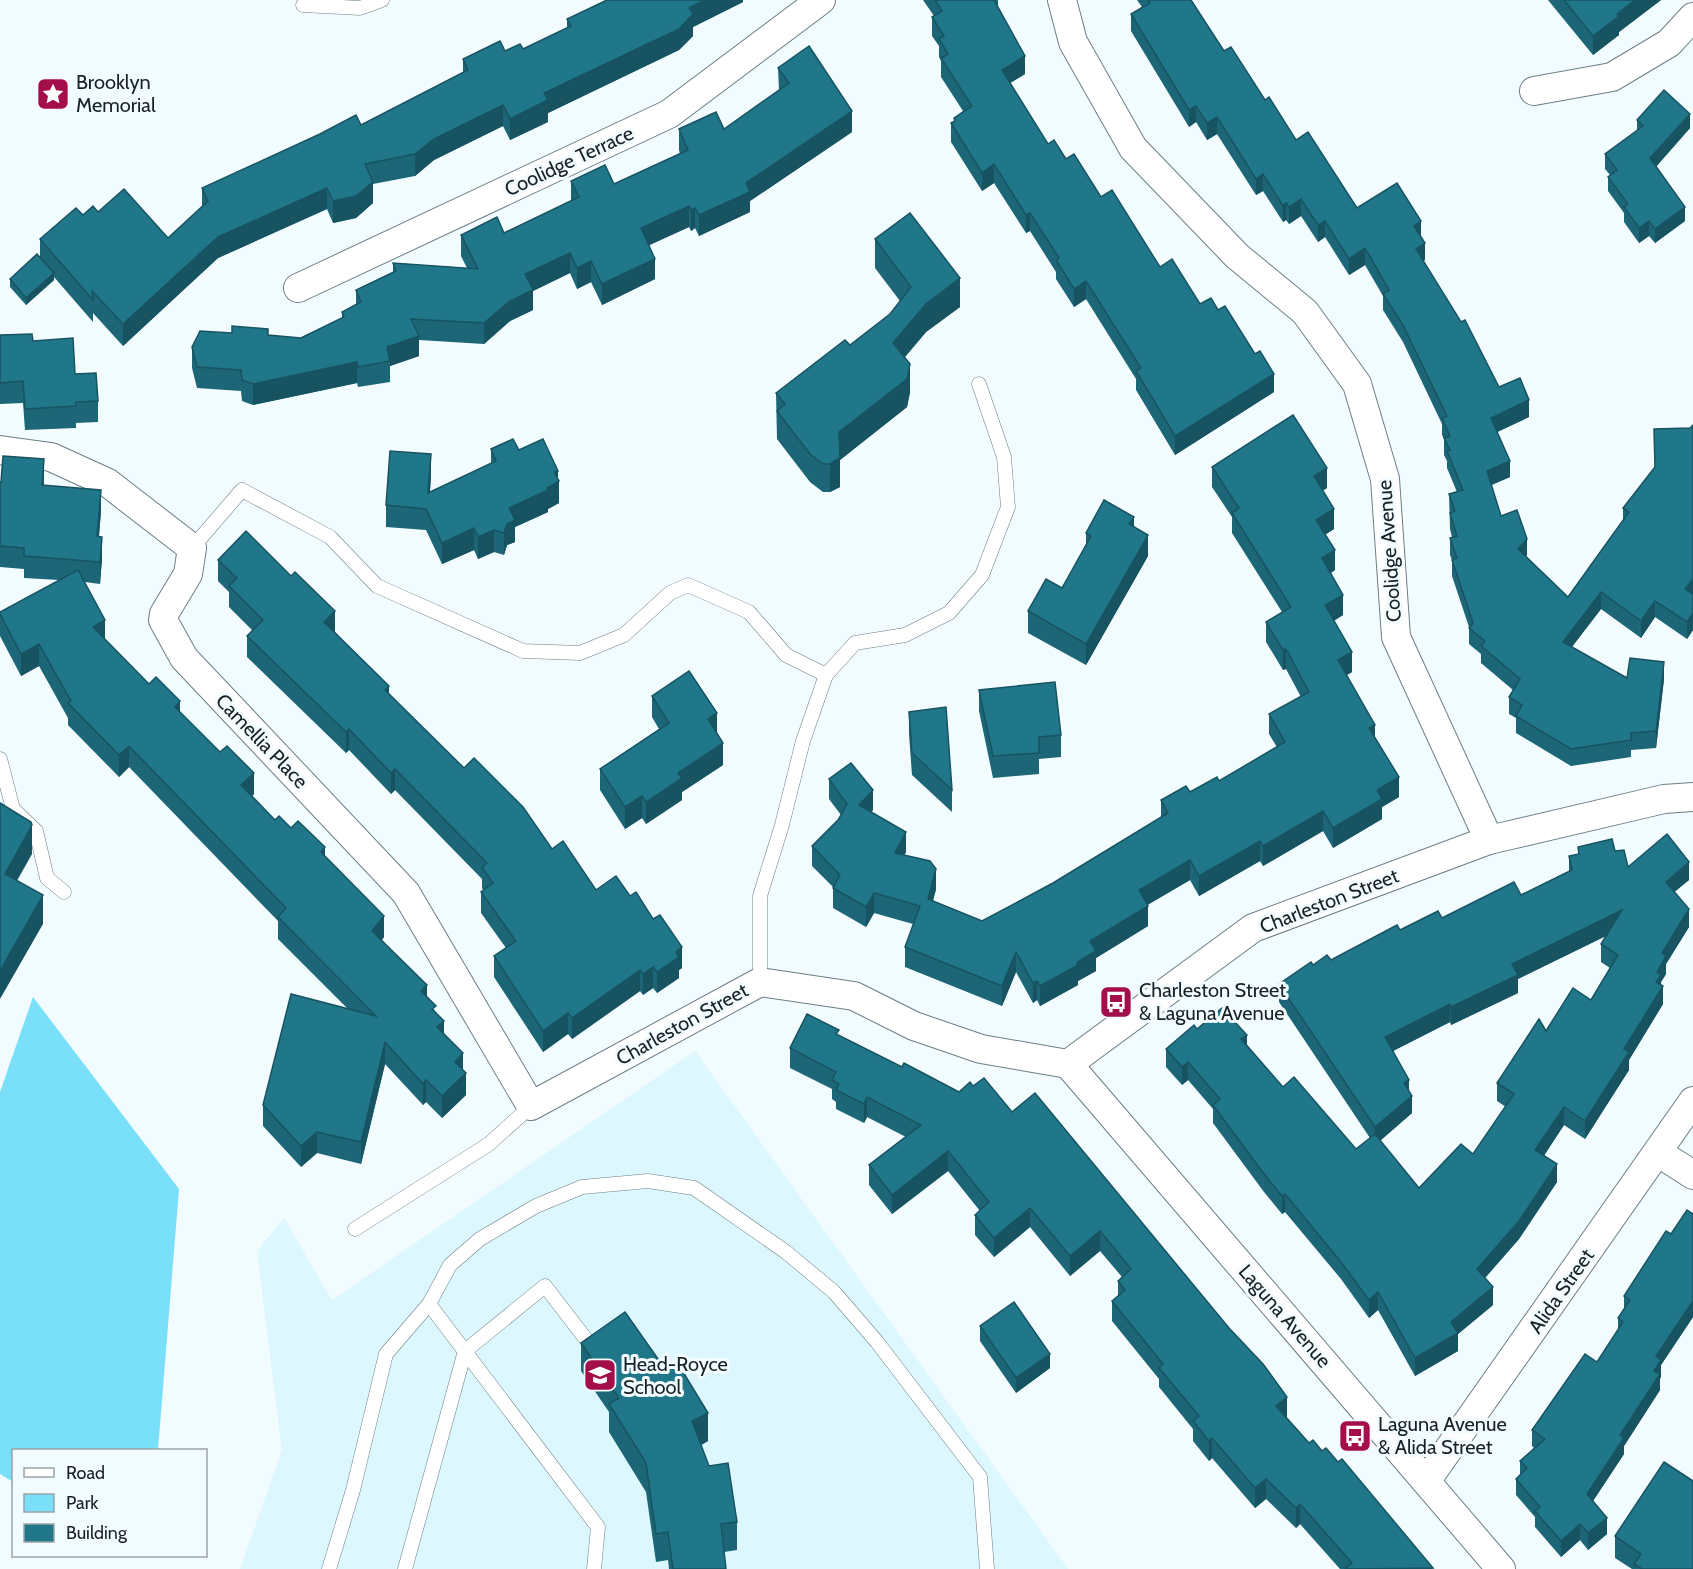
<svg xmlns="http://www.w3.org/2000/svg" width="1693" height="1569" viewBox="0 0 1693 1569" font-family="Cabin,sans-serif">
  <rect width="100%" height="100%" fill="#f2fcff"/>
  <path fill="#dcf7fe" d="M 695,1051 L 1068,1569 L 240,1569 L 282,1450 L 257,1251 L 284,1218 L 332,1300 Z"/>
  <path fill="#7adff9" d="M 33,997 L 179,1189 L 158,1450 L 14,1450 L 13,1482 L 0,1474 L 0,1092 Z"/>
  <g fill="none" stroke-linecap="round" stroke-linejoin="round">
    <g stroke="#6a7f86" stroke-width="15">
      <g id="lane">
        <path d="M 303,5 L 360,8 L 382,0"/>
        <path d="M 192,548 L 242,490 L 330,537 L 377,586 L 523,651 L 580,653 L 624,635 L 670,593 L 688,585 L 749,612 L 786,655 L 826,675"/>
        <path d="M 0,759 L 13,809 L 36,831 L 47,878 L 64,892"/>
        <path d="M 760,982 L 760,896 L 782,825 L 803,741 L 826,675 L 855,643 L 905,635 L 949,613 L 982,575 L 1008,507 L 1004,457 L 979,384"/>
        <path d="M 355,1229 L 489,1144 L 531,1106"/>
        <path d="M 429,1304 L 598,1527 L 594,1569"/>
        <path d="M 329,1569 L 353,1490 L 386,1354 L 429,1304 L 450,1265 L 480,1239 L 536,1206 L 582,1187 L 648,1181 L 694,1188 L 786,1252 L 834,1292 L 877,1342 L 980,1477 L 987,1569"/>
        <path d="M 405,1569 L 465,1351 L 545,1286 L 592,1347"/>
      </g>
    </g>
    <g stroke="#6a7f86" stroke-width="30">
      <g id="street">
        <path d="M 1062,0 L 1073,42 L 1133,148 L 1237,256 L 1305,312 L 1357,384 L 1385,479 L 1396,637 L 1489,840"/>
        <path d="M 1534,91 L 1612,77 L 1669,43 L 1693,17"/>
        <path d="M 298,288 L 669,114 L 821,0"/>
        <path d="M 0,450 L 51,457 L 108,483 L 192,548 L 188,574 L 164,614 L 163,620 L 184,658 L 406,893 L 531,1106 L 760,982 L 854,996 L 914,1026 L 981,1049 L 1068,1064 L 1253,928 L 1489,840 L 1664,799 L 1693,797"/>
        <path d="M 1068,1064 L 1501,1569"/>
        <path d="M 1659,1153 L 1693,1175"/>
        <path d="M 1427,1480 L 1693,1101"/>
      </g>
    </g>
    <use href="#lane" stroke="#fff" stroke-width="14"/>
    <use href="#street" stroke="#fff" stroke-width="28"/>
  </g>
  <g fill="#1c6677" fill-rule="evenodd">
    <path d="M 743,0 L 743,2 L 693,27 L 693,36 L 679,50 L 548,113 L 548,122 L 510,140 L 503,126 L 434,160 L 415,176 L 373,184 L 373,203 L 356,218 L 333,223 L 327,209 L 218,258 L 123,346 L 93,313 L 93,322 L 54,277 L 54,280 L 26,305 L 10,287 L 10,279 L 40,258 L 40,239 L 83,215 L 98,212 L 168,238 L 202,207 L 202,188 L 361,125 L 463,72 L 463,59 L 505,51 L 523,49 L 567,28 L 567,19 Z"/>
    <path d="M 923,0 L 998,0 L 998,6 L 1025,74 L 1010,83 L 1048,144 L 1066,159 L 1101,197 L 1160,267 L 1200,304 L 1218,310 L 1274,392 L 1175,455 L 1136,390 L 1136,379 L 1086,299 L 1074,307 L 1056,279 L 1056,272 L 1030,231 L 1026,233 L 994,183 L 982,191 L 951,142 L 951,123 L 954,122 L 954,118 L 963,111 L 941,77 L 941,61 L 939,57 L 939,46 L 932,36 L 932,17 L 934,16 Z"/>
    <path d="M 1137,0 L 1191,0 L 1224,51 L 1265,100 L 1296,140 L 1357,208 L 1421,237 L 1425,260 L 1423,261 L 1499,387 L 1529,417 L 1497,432 L 1510,477 L 1491,485 L 1501,516 L 1527,555 L 1526,556 L 1568,597 L 1623,521 L 1623,508 L 1693,425 L 1693,630 L 1687,639 L 1655,617 L 1641,638 L 1601,609 L 1572,647 L 1627,678 L 1664,679 L 1656,748 L 1631,750 L 1631,757 L 1571,766 L 1516,733 L 1516,718 L 1509,714 L 1509,697 L 1513,690 L 1481,663 L 1481,654 L 1469,644 L 1469,627 L 1452,576 L 1452,560 L 1450,555 L 1450,538 L 1452,537 L 1450,529 L 1449,494 L 1457,492 L 1447,468 L 1447,461 L 1444,455 L 1444,439 L 1442,435 L 1442,424 L 1403,342 L 1383,310 L 1383,296 L 1365,265 L 1349,275 L 1325,237 L 1318,242 L 1301,216 L 1289,224 L 1286,220 L 1283,222 L 1263,191 L 1256,195 L 1217,134 L 1207,140 L 1196,122 L 1189,127 L 1131,31 L 1131,14 L 1142,7 Z"/>
    <path d="M 1548,0 L 1661,0 L 1619,32 L 1619,35 L 1593,55 Z"/>
    <path d="M 778,68 L 852,132 L 750,201 L 750,212 L 699,236 L 695,228 L 691,231 L 689,227 L 649,245 L 655,279 L 602,305 L 591,282 L 577,289 L 570,273 L 533,291 L 533,310 L 510,321 L 484,344 L 419,340 L 419,356 L 390,366 L 390,382 L 358,387 L 357,383 L 253,405 L 242,401 L 241,391 L 197,388 L 192,368 L 192,347 L 268,335 L 301,338 L 342,318 L 342,312 L 356,304 L 356,290 L 393,272 L 393,263 L 467,268 L 461,256 L 461,235 L 504,233 L 571,201 L 571,181 L 614,184 L 680,154 L 679,150 L 679,129 L 724,129 L 779,90 Z"/>
    <path d="M 1637,120 L 1690,128 L 1656,167 L 1685,221 L 1655,243 L 1649,236 L 1639,243 L 1624,222 L 1624,213 L 1608,191 L 1608,177 L 1610,175 L 1605,169 L 1605,154 L 1637,131 Z"/>
    <path d="M 875,239 L 960,307 L 926,332 L 905,357 L 910,392 L 907,407 L 840,460 L 840,487 L 830,492 L 823,492 L 810,482 L 777,439 L 776,393 L 850,345 L 890,314 L 900,301 L 875,268 Z"/>
    <path d="M 0,335 L 33,341 L 75,374 L 98,401 L 98,422 L 76,423 L 76,428 L 25,430 L 23,403 L 0,404 Z"/>
    <path d="M 491,449 L 519,450 L 558,478 L 559,503 L 548,509 L 548,512 L 515,527 L 515,542 L 507,545 L 504,555 L 494,552 L 478,559 L 474,550 L 442,564 L 426,530 L 386,527 L 386,505 L 431,475 L 430,493 L 491,463 Z"/>
    <path d="M 1212,467 L 1327,488 L 1323,490 L 1334,529 L 1325,535 L 1335,570 L 1331,573 L 1343,615 L 1334,621 L 1352,672 L 1347,675 L 1375,738 L 1399,797 L 1382,807 L 1382,819 L 1333,848 L 1323,831 L 1263,866 L 1260,861 L 1199,896 L 1190,880 L 1147,905 L 1148,926 L 1096,958 L 1096,971 L 1078,981 L 1078,985 L 1040,1006 L 1037,1000 L 1033,1003 L 1016,972 L 1002,1006 L 905,967 L 905,947 L 913,924 L 874,913 L 866,927 L 833,908 L 833,887 L 812,866 L 812,846 L 838,820 L 841,815 L 829,799 L 829,779 L 873,810 L 871,812 L 906,852 L 904,855 L 936,889 L 933,901 L 982,921 L 1053,883 L 1161,818 L 1161,800 L 1190,792 L 1219,781 L 1277,747 L 1269,734 L 1269,714 L 1301,697 L 1286,669 L 1283,670 L 1266,642 L 1266,622 L 1282,612 L 1232,533 L 1232,517 L 1212,487 Z"/>
    <path d="M 44,481 L 44,485 L 101,511 L 99,536 L 102,558 L 100,584 L 85,582 L 105,639 L 149,684 L 180,712 L 254,794 L 252,796 L 275,820 L 291,828 L 325,856 L 384,937 L 382,940 L 427,996 L 436,1013 L 444,1034 L 463,1071 L 466,1095 L 442,1118 L 426,1102 L 423,1105 L 385,1064 L 361,1164 L 317,1153 L 301,1167 L 263,1126 L 263,1105 L 347,1008 L 278,939 L 278,921 L 129,767 L 119,777 L 68,725 L 68,718 L 39,666 L 21,676 L 0,636 L 0,612 L 59,580 L 24,578 L 24,569 L 0,567 L 0,482 Z"/>
    <path d="M 1134,527 L 1148,556 L 1086,665 L 1028,633 L 1028,611 L 1062,588 L 1086,545 L 1086,533 Z"/>
    <path d="M 218,560 L 335,632 L 389,694 L 464,768 L 552,849 L 682,968 L 679,970 L 679,978 L 657,993 L 653,988 L 643,995 L 640,991 L 572,1039 L 568,1034 L 543,1052 L 494,977 L 494,956 L 506,948 L 481,913 L 481,892 L 483,890 L 482,888 L 482,879 L 395,790 L 391,794 L 349,750 L 346,753 L 247,657 L 247,636 L 253,631 L 229,607 L 229,592 L 218,581 Z"/>
    <path d="M 979,690 L 1061,735 L 1061,757 L 1039,759 L 1039,774 L 993,778 L 979,711 Z"/>
    <path d="M 652,696 L 717,733 L 723,765 L 682,792 L 682,800 L 646,824 L 642,818 L 625,829 L 600,790 L 600,769 L 659,729 L 652,717 Z"/>
    <path d="M 909,712 L 952,790 L 952,812 L 912,775 L 909,734 Z"/>
    <path d="M 1578,847 L 1615,851 L 1628,867 L 1689,880 L 1674,892 L 1689,927 L 1666,964 L 1666,974 L 1661,982 L 1663,1004 L 1629,1060 L 1629,1070 L 1585,1139 L 1564,1125 L 1544,1156 L 1557,1182 L 1519,1239 L 1485,1278 L 1493,1305 L 1458,1334 L 1458,1351 L 1415,1376 L 1378,1310 L 1369,1318 L 1341,1279 L 1285,1212 L 1282,1214 L 1264,1192 L 1213,1123 L 1213,1109 L 1188,1080 L 1182,1085 L 1166,1067 L 1166,1049 L 1247,1045 L 1283,1087 L 1356,1149 L 1370,1138 L 1279,1002 L 1279,984 L 1313,965 L 1331,960 L 1400,930 L 1521,895 L 1569,871 L 1569,856 L 1578,855 ZM 1606,936 L 1601,944 L 1601,962 L 1610,968 L 1591,1000 L 1546,1031 L 1497,1083 L 1497,1101 L 1506,1107 L 1473,1154 L 1419,1188 L 1380,1141 L 1412,1113 L 1409,1091 L 1393,1051 L 1450,1022 L 1451,1025 L 1518,993 L 1518,979 Z"/>
    <path d="M 839,1035 L 902,1067 L 959,1092 L 973,1086 L 1012,1112 L 1287,1417 L 1287,1418 L 1309,1443 L 1322,1451 L 1433,1569 L 1340,1569 L 1300,1524 L 1296,1528 L 1266,1499 L 1255,1508 L 1212,1458 L 1209,1461 L 1193,1441 L 1193,1429 L 1159,1387 L 1159,1379 L 1112,1321 L 1112,1301 L 1118,1296 L 1118,1281 L 1122,1277 L 1100,1251 L 1070,1276 L 1030,1227 L 994,1257 L 975,1235 L 975,1215 L 980,1211 L 948,1171 L 892,1214 L 869,1185 L 869,1165 L 906,1137 L 867,1117 L 864,1123 L 836,1109 L 836,1102 L 832,1099 L 832,1089 L 790,1068 L 790,1048 Z"/>
    <path d="M 1693,1214 L 1693,1317 L 1661,1365 L 1661,1376 L 1660,1379 L 1660,1390 L 1624,1446 L 1624,1454 L 1593,1501 L 1607,1534 L 1588,1550 L 1580,1540 L 1561,1557 L 1535,1527 L 1535,1517 L 1516,1495 L 1516,1479 L 1520,1475 L 1520,1461 L 1534,1448 L 1532,1446 L 1532,1430 L 1597,1362 L 1618,1331 L 1618,1318 L 1624,1309 L 1624,1296 L 1671,1234 Z"/>
    <path d="M 980,1326 L 1050,1368 L 1016,1393 L 980,1341 Z"/>
    <path d="M 581,1343 L 708,1441 L 701,1445 L 709,1466 L 737,1522 L 737,1550 L 724,1552 L 726,1569 L 669,1569 L 668,1560 L 656,1562 L 646,1492 L 609,1432 L 609,1412 L 581,1371 Z"/>
    <path d="M 1615,1536 L 1693,1569 L 1632,1569 L 1615,1558 Z"/>
  </g>
  <g fill="#175361">
    <path d="M 704,0 L 743,0 L 743,2 L 693,27 L 693,36 L 679,50 L 548,113 L 548,122 L 510,140 L 510,119 L 544,93 L 689,8 Z"/>
    <path d="M 1635,0 L 1661,0 L 1619,32 L 1619,35 L 1593,55 L 1593,36 L 1617,14 Z"/>
    <path d="M 1025,56 L 1025,74 L 1002,88 L 1002,70 Z"/>
    <path d="M 503,105 L 503,126 L 434,160 L 415,176 L 415,154 L 434,139 Z"/>
    <path d="M 1196,106 L 1196,122 L 1189,127 L 1189,110 Z"/>
    <path d="M 852,111 L 852,132 L 750,201 L 750,212 L 699,236 L 699,215 Z"/>
    <path d="M 1690,114 L 1690,128 L 1650,173 L 1650,158 Z"/>
    <path d="M 1217,117 L 1217,134 L 1207,140 L 1207,123 Z"/>
    <path d="M 994,164 L 994,183 L 982,191 L 982,173 Z"/>
    <path d="M 1263,174 L 1263,191 L 1256,195 L 1256,179 Z"/>
    <path d="M 373,182 L 373,203 L 356,218 L 333,223 L 333,201 Z"/>
    <path d="M 327,188 L 327,209 L 218,258 L 123,346 L 123,324 L 218,237 Z"/>
    <path d="M 1301,199 L 1301,216 L 1289,224 L 1289,207 Z"/>
    <path d="M 1286,203 L 1286,220 L 1283,222 L 1283,206 Z"/>
    <path d="M 689,206 L 689,227 L 641,249 L 641,228 Z"/>
    <path d="M 1685,207 L 1685,221 L 1655,243 L 1655,229 Z"/>
    <path d="M 695,208 L 695,228 L 691,231 L 691,210 Z"/>
    <path d="M 1030,213 L 1030,231 L 1026,233 L 1026,215 Z"/>
    <path d="M 1325,221 L 1325,237 L 1318,242 L 1318,225 Z"/>
    <path d="M 1421,221 L 1421,237 L 1414,226 Z"/>
    <path d="M 1649,221 L 1649,236 L 1639,243 L 1639,228 Z"/>
    <path d="M 1425,243 L 1425,260 L 1416,266 L 1416,249 Z"/>
    <path d="M 1365,248 L 1365,265 L 1349,275 L 1349,259 Z"/>
    <path d="M 570,253 L 570,273 L 533,291 L 533,310 L 510,321 L 484,344 L 484,323 L 525,274 Z"/>
    <path d="M 655,259 L 655,279 L 602,305 L 602,284 Z"/>
    <path d="M 591,261 L 591,282 L 577,289 L 577,268 Z"/>
    <path d="M 54,273 L 54,280 L 26,305 L 26,298 Z"/>
    <path d="M 960,278 L 960,307 L 926,332 L 893,371 L 893,343 L 926,304 Z"/>
    <path d="M 1086,281 L 1086,299 L 1074,307 L 1074,289 Z"/>
    <path d="M 419,336 L 419,356 L 390,366 L 390,361 L 387,347 Z"/>
    <path d="M 357,362 L 357,383 L 253,405 L 253,384 Z"/>
    <path d="M 910,364 L 910,392 L 907,407 L 840,460 L 840,487 L 830,492 L 830,464 L 839,432 Z"/>
    <path d="M 1274,374 L 1274,392 L 1175,455 L 1175,436 Z"/>
    <path d="M 1529,400 L 1529,417 L 1491,435 L 1491,418 Z"/>
    <path d="M 431,454 L 431,475 L 428,515 L 428,493 Z"/>
    <path d="M 44,459 L 44,481 L 42,507 L 42,485 Z"/>
    <path d="M 1510,461 L 1510,477 L 1487,487 L 1487,471 Z"/>
    <path d="M 1327,468 L 1327,488 L 1314,496 L 1314,476 Z"/>
    <path d="M 558,471 L 558,482 L 559,481 L 559,503 L 548,509 L 548,512 L 515,527 L 515,542 L 507,545 L 504,555 L 504,533 L 509,508 L 547,488 L 554,472 Z"/>
    <path d="M 101,490 L 101,511 L 97,558 L 97,536 Z"/>
    <path d="M 1334,509 L 1334,529 L 1316,540 L 1316,520 Z"/>
    <path d="M 1134,517 L 1134,538 L 1129,524 Z"/>
    <path d="M 474,528 L 474,550 L 442,564 L 442,543 Z"/>
    <path d="M 494,530 L 494,552 L 478,559 L 478,537 Z"/>
    <path d="M 1148,535 L 1148,556 L 1086,665 L 1086,644 Z"/>
    <path d="M 102,537 L 102,558 L 100,584 L 100,562 Z"/>
    <path d="M 1527,539 L 1527,555 L 1518,565 L 1518,549 Z"/>
    <path d="M 1335,550 L 1335,570 L 1322,578 L 1322,558 Z"/>
    <path d="M 1693,579 L 1693,596 L 1685,589 Z"/>
    <path d="M 1601,592 L 1601,609 L 1563,658 L 1563,642 Z"/>
    <path d="M 1343,595 L 1343,615 L 1325,625 L 1325,605 Z"/>
    <path d="M 1655,601 L 1655,617 L 1641,638 L 1641,621 Z"/>
    <path d="M 335,611 L 335,632 L 324,643 L 324,622 Z"/>
    <path d="M 1693,613 L 1693,630 L 1687,639 L 1687,622 Z"/>
    <path d="M 105,620 L 105,642 L 93,627 Z"/>
    <path d="M 39,644 L 39,666 L 21,676 L 21,654 Z"/>
    <path d="M 1286,649 L 1286,669 L 1283,670 L 1283,650 Z"/>
    <path d="M 1352,652 L 1352,672 L 1338,680 L 1338,660 Z"/>
    <path d="M 1664,662 L 1664,679 L 1656,748 L 1656,731 Z"/>
    <path d="M 389,686 L 389,706 L 385,690 Z"/>
    <path d="M 180,701 L 180,723 L 175,707 Z"/>
    <path d="M 717,713 L 717,735 L 708,719 Z"/>
    <path d="M 1375,725 L 1375,745 L 1369,728 Z"/>
    <path d="M 349,729 L 349,750 L 346,753 L 346,732 Z"/>
    <path d="M 723,743 L 723,765 L 682,792 L 682,800 L 646,824 L 646,802 L 678,773 Z"/>
    <path d="M 129,746 L 129,767 L 119,777 L 119,755 Z"/>
    <path d="M 395,769 L 395,790 L 391,794 L 391,773 Z"/>
    <path d="M 254,773 L 254,794 L 241,807 L 241,785 Z"/>
    <path d="M 1399,777 L 1399,797 L 1382,807 L 1382,819 L 1333,848 L 1333,828 L 1377,790 Z"/>
    <path d="M 873,790 L 873,810 L 859,825 L 859,805 Z"/>
    <path d="M 642,796 L 642,818 L 625,829 L 625,807 Z"/>
    <path d="M 1323,811 L 1323,831 L 1263,866 L 1263,846 Z"/>
    <path d="M 32,825 L 32,854 L 5,902 L 5,874 Z"/>
    <path d="M 906,832 L 906,852 L 895,873 L 895,853 Z"/>
    <path d="M 1260,841 L 1260,861 L 1199,896 L 1199,876 Z"/>
    <path d="M 325,847 L 325,869 L 321,852 Z"/>
    <path d="M 1190,860 L 1190,880 L 1139,910 L 1139,890 Z"/>
    <path d="M 1689,862 L 1689,880 L 1666,899 L 1666,882 Z"/>
    <path d="M 936,869 L 936,889 L 928,919 L 928,899 Z"/>
    <path d="M 874,893 L 874,913 L 866,927 L 866,907 Z"/>
    <path d="M 43,895 L 43,924 L 0,999 L 0,971 Z"/>
    <path d="M 1148,906 L 1148,926 L 1096,958 L 1096,971 L 1078,981 L 1078,985 L 1040,1006 L 1040,986 L 1077,962 L 1090,941 Z"/>
    <path d="M 1689,909 L 1689,927 L 1666,964 L 1666,974 L 1661,982 L 1661,990 L 1663,986 L 1663,1004 L 1629,1060 L 1629,1070 L 1585,1139 L 1585,1121 L 1624,1049 L 1657,972 L 1662,953 Z"/>
    <path d="M 1622,910 L 1622,928 L 1518,979 L 1518,993 L 1451,1025 L 1451,1007 L 1512,964 Z"/>
    <path d="M 384,916 L 384,937 L 372,952 L 372,931 Z"/>
    <path d="M 682,947 L 682,968 L 679,970 L 679,978 L 657,993 L 657,972 L 676,952 Z"/>
    <path d="M 1016,952 L 1016,972 L 1002,1006 L 1002,986 Z"/>
    <path d="M 653,967 L 653,988 L 643,995 L 643,974 Z"/>
    <path d="M 640,970 L 640,991 L 572,1039 L 572,1018 Z"/>
    <path d="M 1037,981 L 1037,1000 L 1033,1003 L 1033,983 Z"/>
    <path d="M 427,985 L 427,1007 L 421,991 Z"/>
    <path d="M 1450,1004 L 1450,1022 L 1385,1055 L 1385,1037 Z"/>
    <path d="M 568,1013 L 568,1034 L 543,1052 L 543,1031 Z"/>
    <path d="M 444,1021 L 444,1042 L 437,1027 Z"/>
    <path d="M 1247,1035 L 1247,1053 L 1241,1039 Z"/>
    <path d="M 385,1042 L 385,1064 L 361,1164 L 361,1142 Z"/>
    <path d="M 463,1053 L 463,1075 L 455,1062 Z"/>
    <path d="M 1188,1062 L 1188,1080 L 1182,1085 L 1182,1067 Z"/>
    <path d="M 466,1073 L 466,1095 L 442,1118 L 442,1096 Z"/>
    <path d="M 426,1080 L 426,1102 L 423,1105 L 423,1084 Z"/>
    <path d="M 1409,1080 L 1409,1098 L 1412,1096 L 1412,1113 L 1375,1145 L 1375,1127 L 1404,1083 Z"/>
    <path d="M 867,1097 L 867,1117 L 864,1123 L 864,1104 Z"/>
    <path d="M 1564,1107 L 1564,1125 L 1535,1168 L 1535,1150 Z"/>
    <path d="M 317,1132 L 317,1153 L 301,1167 L 301,1146 Z"/>
    <path d="M 948,1151 L 948,1171 L 892,1214 L 892,1195 Z"/>
    <path d="M 1557,1164 L 1557,1182 L 1519,1239 L 1477,1287 L 1477,1269 Z"/>
    <path d="M 1285,1194 L 1285,1212 L 1282,1214 L 1282,1196 Z"/>
    <path d="M 1030,1208 L 1030,1227 L 994,1257 L 994,1238 Z"/>
    <path d="M 1100,1231 L 1100,1251 L 1070,1276 L 1070,1256 Z"/>
    <path d="M 1493,1287 L 1493,1305 L 1458,1334 L 1458,1351 L 1415,1376 L 1415,1358 L 1451,1322 Z"/>
    <path d="M 1378,1292 L 1378,1310 L 1369,1318 L 1369,1300 Z"/>
    <path d="M 1693,1301 L 1693,1317 L 1661,1365 L 1661,1376 L 1660,1379 L 1660,1390 L 1624,1446 L 1624,1454 L 1587,1510 L 1587,1494 L 1620,1435 L 1654,1371 L 1656,1356 Z"/>
    <path d="M 1050,1354 L 1050,1368 L 1016,1393 L 1016,1378 Z"/>
    <path d="M 1287,1397 L 1287,1417 L 1276,1426 L 1276,1406 Z"/>
    <path d="M 708,1413 L 708,1441 L 692,1450 L 692,1421 Z"/>
    <path d="M 1212,1438 L 1212,1458 L 1209,1461 L 1209,1441 Z"/>
    <path d="M 1266,1479 L 1266,1499 L 1255,1508 L 1255,1488 Z"/>
    <path d="M 1300,1504 L 1300,1524 L 1296,1528 L 1296,1508 Z"/>
    <path d="M 1607,1518 L 1607,1534 L 1588,1550 L 1588,1533 Z"/>
    <path d="M 1580,1524 L 1580,1540 L 1561,1557 L 1561,1541 Z"/>
  </g>
  <g fill="#21778a" stroke="#175361" stroke-width="1.5">
    <path d="M 607,0 L 704,0 L 689,8 L 693,14 L 679,29 L 544,93 L 548,100 L 510,119 L 503,105 L 434,139 L 415,154 L 365,164 L 373,182 L 356,196 L 333,201 L 327,188 L 218,237 L 123,324 L 92,291 L 93,300 L 40,239 L 76,208 L 83,215 L 93,206 L 98,212 L 124,189 L 168,238 L 208,201 L 202,188 L 320,134 L 356,115 L 361,125 L 468,70 L 463,59 L 500,41 L 505,51 L 520,44 L 523,49 L 571,26 L 567,19 Z"/>
    <path d="M 935,0 L 994,0 L 1025,56 L 1002,70 L 1048,144 L 1054,140 L 1066,159 L 1074,154 L 1101,197 L 1112,190 L 1160,267 L 1172,259 L 1200,304 L 1211,298 L 1218,310 L 1225,306 L 1255,354 L 1260,351 L 1274,374 L 1175,436 L 1136,371 L 1141,368 L 1086,281 L 1074,289 L 1056,260 L 1059,258 L 1030,213 L 1026,215 L 994,164 L 982,173 L 951,123 L 955,121 L 954,118 L 972,106 L 941,58 L 948,54 L 939,39 L 944,36 L 932,17 L 942,11 Z"/>
    <path d="M 1148,0 L 1191,0 L 1224,51 L 1231,47 L 1265,100 L 1269,97 L 1296,140 L 1308,132 L 1357,208 L 1397,183 L 1421,221 L 1414,226 L 1425,243 L 1416,249 L 1461,322 L 1465,320 L 1499,387 L 1520,378 L 1529,400 L 1491,418 L 1510,461 L 1487,471 L 1501,516 L 1517,510 L 1527,539 L 1518,549 L 1568,597 L 1629,512 L 1623,508 L 1655,467 L 1654,429 L 1690,428 L 1693,425 L 1693,579 L 1685,589 L 1693,594 L 1693,613 L 1687,622 L 1655,601 L 1641,621 L 1601,592 L 1563,642 L 1627,678 L 1630,658 L 1664,662 L 1656,731 L 1631,733 L 1631,740 L 1571,749 L 1516,716 L 1522,705 L 1509,697 L 1520,679 L 1481,646 L 1485,641 L 1469,628 L 1473,623 L 1452,560 L 1457,558 L 1450,538 L 1457,536 L 1450,513 L 1455,511 L 1449,494 L 1463,490 L 1447,451 L 1450,450 L 1444,438 L 1450,436 L 1442,418 L 1447,416 L 1403,325 L 1383,294 L 1389,290 L 1365,248 L 1349,259 L 1325,221 L 1318,225 L 1301,199 L 1289,207 L 1286,203 L 1283,206 L 1263,174 L 1256,179 L 1217,117 L 1207,123 L 1196,106 L 1189,110 L 1131,14 L 1150,3 Z"/>
    <path d="M 1564,0 L 1635,0 L 1617,14 L 1619,16 L 1593,36 Z"/>
    <path d="M 809,46 L 852,111 L 746,183 L 750,192 L 699,215 L 695,208 L 691,210 L 689,206 L 641,228 L 655,259 L 602,284 L 591,261 L 577,268 L 570,253 L 525,274 L 533,290 L 510,301 L 484,323 L 411,319 L 419,336 L 387,347 L 390,361 L 358,367 L 357,362 L 253,384 L 242,380 L 241,370 L 197,367 L 192,347 L 200,331 L 232,333 L 232,326 L 268,329 L 268,335 L 301,338 L 344,317 L 342,312 L 361,302 L 356,290 L 396,271 L 393,263 L 478,269 L 461,235 L 497,217 L 504,233 L 579,197 L 571,181 L 605,165 L 614,184 L 688,150 L 679,129 L 716,112 L 724,129 L 789,83 L 778,68 Z"/>
    <path d="M 1664,90 L 1690,114 L 1650,158 L 1685,207 L 1655,229 L 1649,221 L 1639,228 L 1624,207 L 1628,204 L 1608,177 L 1617,170 L 1605,154 L 1643,126 L 1637,120 Z"/>
    <path d="M 910,213 L 960,278 L 926,304 L 893,343 L 910,364 L 907,379 L 839,432 L 840,458 L 830,464 L 823,464 L 810,454 L 777,411 L 785,404 L 776,393 L 845,340 L 850,345 L 890,314 L 911,287 L 875,239 Z"/>
    <path d="M 37,254 L 54,273 L 26,298 L 10,279 Z"/>
    <path d="M 32,334 L 33,341 L 73,338 L 75,374 L 96,373 L 98,401 L 76,402 L 76,406 L 25,409 L 23,381 L 0,383 L 0,335 Z"/>
    <path d="M 1293,415 L 1327,468 L 1314,476 L 1334,509 L 1316,520 L 1335,550 L 1322,558 L 1343,595 L 1325,605 L 1352,652 L 1338,660 L 1375,725 L 1369,728 L 1399,777 L 1377,790 L 1382,799 L 1333,828 L 1323,811 L 1263,846 L 1260,841 L 1199,876 L 1190,860 L 1139,890 L 1148,906 L 1090,941 L 1096,951 L 1077,962 L 1078,965 L 1040,986 L 1037,981 L 1033,983 L 1016,952 L 1002,986 L 905,947 L 920,906 L 874,893 L 866,907 L 833,888 L 840,875 L 812,846 L 838,820 L 847,804 L 829,779 L 851,763 L 873,790 L 859,805 L 906,832 L 895,853 L 930,861 L 936,869 L 928,899 L 982,921 L 1053,883 L 1168,813 L 1161,800 L 1186,786 L 1190,792 L 1217,777 L 1219,781 L 1285,742 L 1269,714 L 1309,692 L 1286,649 L 1283,650 L 1266,622 L 1291,607 L 1232,513 L 1239,508 L 1212,467 Z"/>
    <path d="M 513,439 L 519,450 L 543,439 L 558,471 L 554,472 L 559,481 L 547,488 L 548,490 L 509,508 L 515,520 L 507,524 L 504,533 L 494,530 L 478,537 L 474,528 L 442,543 L 426,509 L 386,505 L 390,451 L 431,454 L 428,493 L 496,461 L 491,449 Z"/>
    <path d="M 3,456 L 44,459 L 42,485 L 101,490 L 97,536 L 102,537 L 100,562 L 24,556 L 24,548 L 0,546 L 0,482 L 1,482 Z"/>
    <path d="M 1104,500 L 1134,517 L 1129,524 L 1148,535 L 1086,644 L 1028,611 L 1046,579 L 1062,588 L 1091,536 L 1086,533 Z"/>
    <path d="M 246,531 L 291,576 L 295,572 L 335,611 L 324,622 L 389,686 L 385,690 L 464,768 L 474,758 L 523,807 L 552,849 L 563,841 L 596,890 L 616,876 L 630,896 L 636,892 L 653,919 L 660,915 L 682,947 L 676,952 L 679,957 L 657,972 L 653,967 L 643,974 L 640,970 L 572,1018 L 568,1013 L 543,1031 L 494,956 L 516,941 L 481,892 L 493,883 L 482,867 L 487,863 L 395,769 L 391,773 L 349,729 L 346,732 L 247,636 L 263,620 L 229,586 L 237,578 L 218,560 Z"/>
    <path d="M 78,570 L 105,620 L 93,627 L 149,684 L 156,677 L 180,701 L 175,707 L 220,752 L 227,746 L 254,773 L 241,785 L 275,820 L 279,816 L 291,828 L 298,821 L 325,847 L 321,852 L 384,916 L 372,931 L 427,985 L 421,991 L 436,1006 L 432,1009 L 444,1021 L 437,1027 L 463,1053 L 455,1062 L 466,1073 L 442,1096 L 426,1080 L 423,1084 L 385,1042 L 361,1142 L 317,1132 L 301,1146 L 263,1105 L 291,994 L 376,1016 L 278,917 L 286,908 L 129,746 L 119,755 L 68,703 L 71,701 L 39,644 L 21,654 L 0,614 L 0,612 Z"/>
    <path d="M 689,671 L 717,713 L 708,719 L 723,743 L 678,773 L 682,778 L 646,802 L 642,796 L 625,807 L 600,769 L 669,723 L 652,696 Z"/>
    <path d="M 1055,682 L 1061,735 L 1039,737 L 1039,753 L 993,756 L 979,690 Z"/>
    <path d="M 946,707 L 952,790 L 912,753 L 909,712 Z"/>
    <path d="M 0,803 L 31,822 L 32,825 L 5,874 L 43,895 L 0,971 Z"/>
    <path d="M 1667,834 L 1689,862 L 1666,882 L 1689,909 L 1662,953 L 1666,956 L 1657,972 L 1661,975 L 1656,982 L 1663,986 L 1624,1049 L 1629,1052 L 1585,1121 L 1564,1107 L 1535,1150 L 1557,1164 L 1519,1221 L 1477,1269 L 1493,1287 L 1451,1322 L 1458,1333 L 1415,1358 L 1378,1292 L 1369,1300 L 1341,1262 L 1285,1194 L 1282,1196 L 1264,1174 L 1213,1105 L 1220,1099 L 1188,1062 L 1182,1067 L 1166,1049 L 1194,1025 L 1197,1029 L 1222,1008 L 1247,1035 L 1241,1039 L 1283,1087 L 1294,1077 L 1356,1149 L 1375,1134 L 1419,1188 L 1461,1144 L 1473,1154 L 1514,1094 L 1497,1083 L 1539,1019 L 1546,1031 L 1573,988 L 1591,1000 L 1618,955 L 1601,944 L 1622,910 L 1512,964 L 1518,975 L 1451,1007 L 1450,1004 L 1385,1037 L 1409,1080 L 1404,1083 L 1412,1096 L 1375,1127 L 1279,984 L 1311,962 L 1313,965 L 1327,955 L 1331,960 L 1397,925 L 1400,930 L 1438,911 L 1442,918 L 1514,882 L 1521,895 L 1572,870 L 1569,856 L 1579,854 L 1578,847 L 1612,839 L 1615,851 L 1624,850 L 1628,867 Z"/>
    <path d="M 807,1014 L 839,1030 L 836,1034 L 902,1067 L 904,1063 L 959,1092 L 970,1082 L 973,1086 L 984,1078 L 1012,1112 L 1035,1093 L 1229,1328 L 1263,1364 L 1287,1397 L 1276,1406 L 1309,1443 L 1313,1440 L 1322,1451 L 1326,1448 L 1338,1462 L 1342,1459 L 1433,1568 L 1345,1569 L 1352,1563 L 1300,1504 L 1296,1508 L 1266,1479 L 1255,1488 L 1212,1438 L 1209,1441 L 1193,1421 L 1199,1416 L 1159,1368 L 1163,1364 L 1112,1301 L 1125,1290 L 1118,1281 L 1131,1269 L 1100,1231 L 1070,1256 L 1030,1208 L 994,1238 L 975,1215 L 989,1202 L 948,1151 L 892,1195 L 869,1165 L 921,1125 L 867,1097 L 864,1104 L 836,1090 L 839,1084 L 832,1080 L 836,1072 L 790,1048 Z"/>
    <path d="M 1687,1210 L 1693,1214 L 1693,1301 L 1656,1356 L 1661,1360 L 1654,1371 L 1660,1374 L 1620,1435 L 1624,1438 L 1587,1494 L 1607,1518 L 1588,1533 L 1580,1524 L 1561,1541 L 1535,1511 L 1540,1507 L 1516,1479 L 1527,1468 L 1520,1461 L 1545,1439 L 1532,1430 L 1585,1354 L 1597,1362 L 1623,1322 L 1618,1318 L 1630,1300 L 1624,1296 L 1666,1231 L 1671,1234 Z"/>
    <path d="M 1014,1302 L 1050,1354 L 1016,1378 L 980,1326 Z"/>
    <path d="M 625,1312 L 665,1369 L 677,1362 L 708,1413 L 692,1421 L 709,1466 L 728,1463 L 737,1522 L 721,1524 L 726,1569 L 673,1569 L 668,1532 L 656,1534 L 646,1463 L 609,1404 L 619,1398 L 581,1343 Z"/>
    <path d="M 1664,1462 L 1693,1481 L 1693,1569 L 1642,1569 L 1634,1564 L 1641,1554 L 1615,1536 Z"/>
  </g>
  <defs>
    <g id="sight-square" transform="scale(1.725)"><rect x="-9" y="-9" width="18" height="18" rx="4" fill="#a40e4a" stroke="#f2fcff"/><path d="M0-6L1.8-2.2L6-1.7L2.9 1.2L3.7 5.4L0 3.3L-3.7 5.4L-2.9 1.2L-6-1.7L-1.8-2.2Z" fill="#fff"/></g>
    <g id="bus-square" transform="scale(1.725)"><rect x="-9" y="-9" width="18" height="18" rx="4" fill="#a40e4a" stroke="#f2fcff"/><path d="M-5-6H5V4H4V6H2V4H-2V6H-4V4H-5ZM-3.5-4V0h7V-4ZM-3.5 1.2v1.5H-2V1.2ZM2 1.2v1.5H3.5V1.2Z" fill="#fff"/></g>
    <g id="school-square" transform="scale(1.725)"><rect x="-9" y="-9" width="18" height="18" rx="4" fill="#a40e4a" stroke="#f2fcff"/><path d="M0-5L7-2L0 1L-7-2ZM-4 1L0 2.5L4 1V4Q0 6-4 4Z" fill="#fff"/></g>
  </defs>
  <g fill-rule="evenodd">
    <use href="#sight-square" x="53" y="94"/>
    <use href="#bus-square" x="1116" y="1002"/>
    <use href="#school-square" x="600" y="1375"/>
    <use href="#bus-square" x="1355" y="1436"/>
  </g>
  <g text-anchor="middle" dominant-baseline="central" stroke-width="6" stroke-linejoin="round" paint-order="stroke">
    <g font-size="20" fill="#182124" stroke="#f2fcff" text-anchor="start">
      <text x="76" y="82">Brooklyn<tspan x="76" dy="23">Memorial</tspan></text>
      <text x="1139" y="990">Charleston Street<tspan x="1139" dy="23">&amp; Laguna Avenue</tspan></text>
      <text x="623" y="1364">Head-Royce<tspan x="623" dy="23">School</tspan></text>
      <text x="1378" y="1424">Laguna Avenue<tspan x="1378" dy="23">&amp; Alida Street</tspan></text>
    </g>
    <g font-size="20" fill="#182124" stroke="#f2fcff">
      <text transform="translate(569 161) rotate(-25)">Coolidge Terrace</text>
      <text transform="translate(1389 551) rotate(-94)">Coolidge Avenue</text>
      <text transform="translate(262 741) rotate(46)">Camellia Place</text>
      <text transform="translate(1329 901) rotate(-21)">Charleston Street</text>
      <text transform="translate(682 1024) rotate(-29)">Charleston Street</text>
      <text transform="translate(1561 1291) rotate(-55)">Alida Street</text>
      <text transform="translate(1285 1316) rotate(49)">Laguna Avenue</text>
    </g>
  </g>
  <rect x="12" y="1449" width="195" height="108" fill="#f2fcff" stroke="#9ba4a7" stroke-width="1.5"/>
  <rect x="24" y="1468" width="30" height="9" fill="#ffffff" stroke="#9ba4a7" stroke-width="1.5"/>
  <text x="66" y="1479" font-size="18" fill="#182124">Road</text>
  <rect x="24" y="1494" width="30" height="18" fill="#7adff9" stroke="#9ba4a7" stroke-width="1.5"/>
  <text x="66" y="1509" font-size="18" fill="#182124">Park</text>
  <rect x="24" y="1524" width="30" height="18" fill="#21778a" stroke="#9ba4a7" stroke-width="1.5"/>
  <text x="66" y="1539" font-size="18" fill="#182124">Building</text>
</svg>
